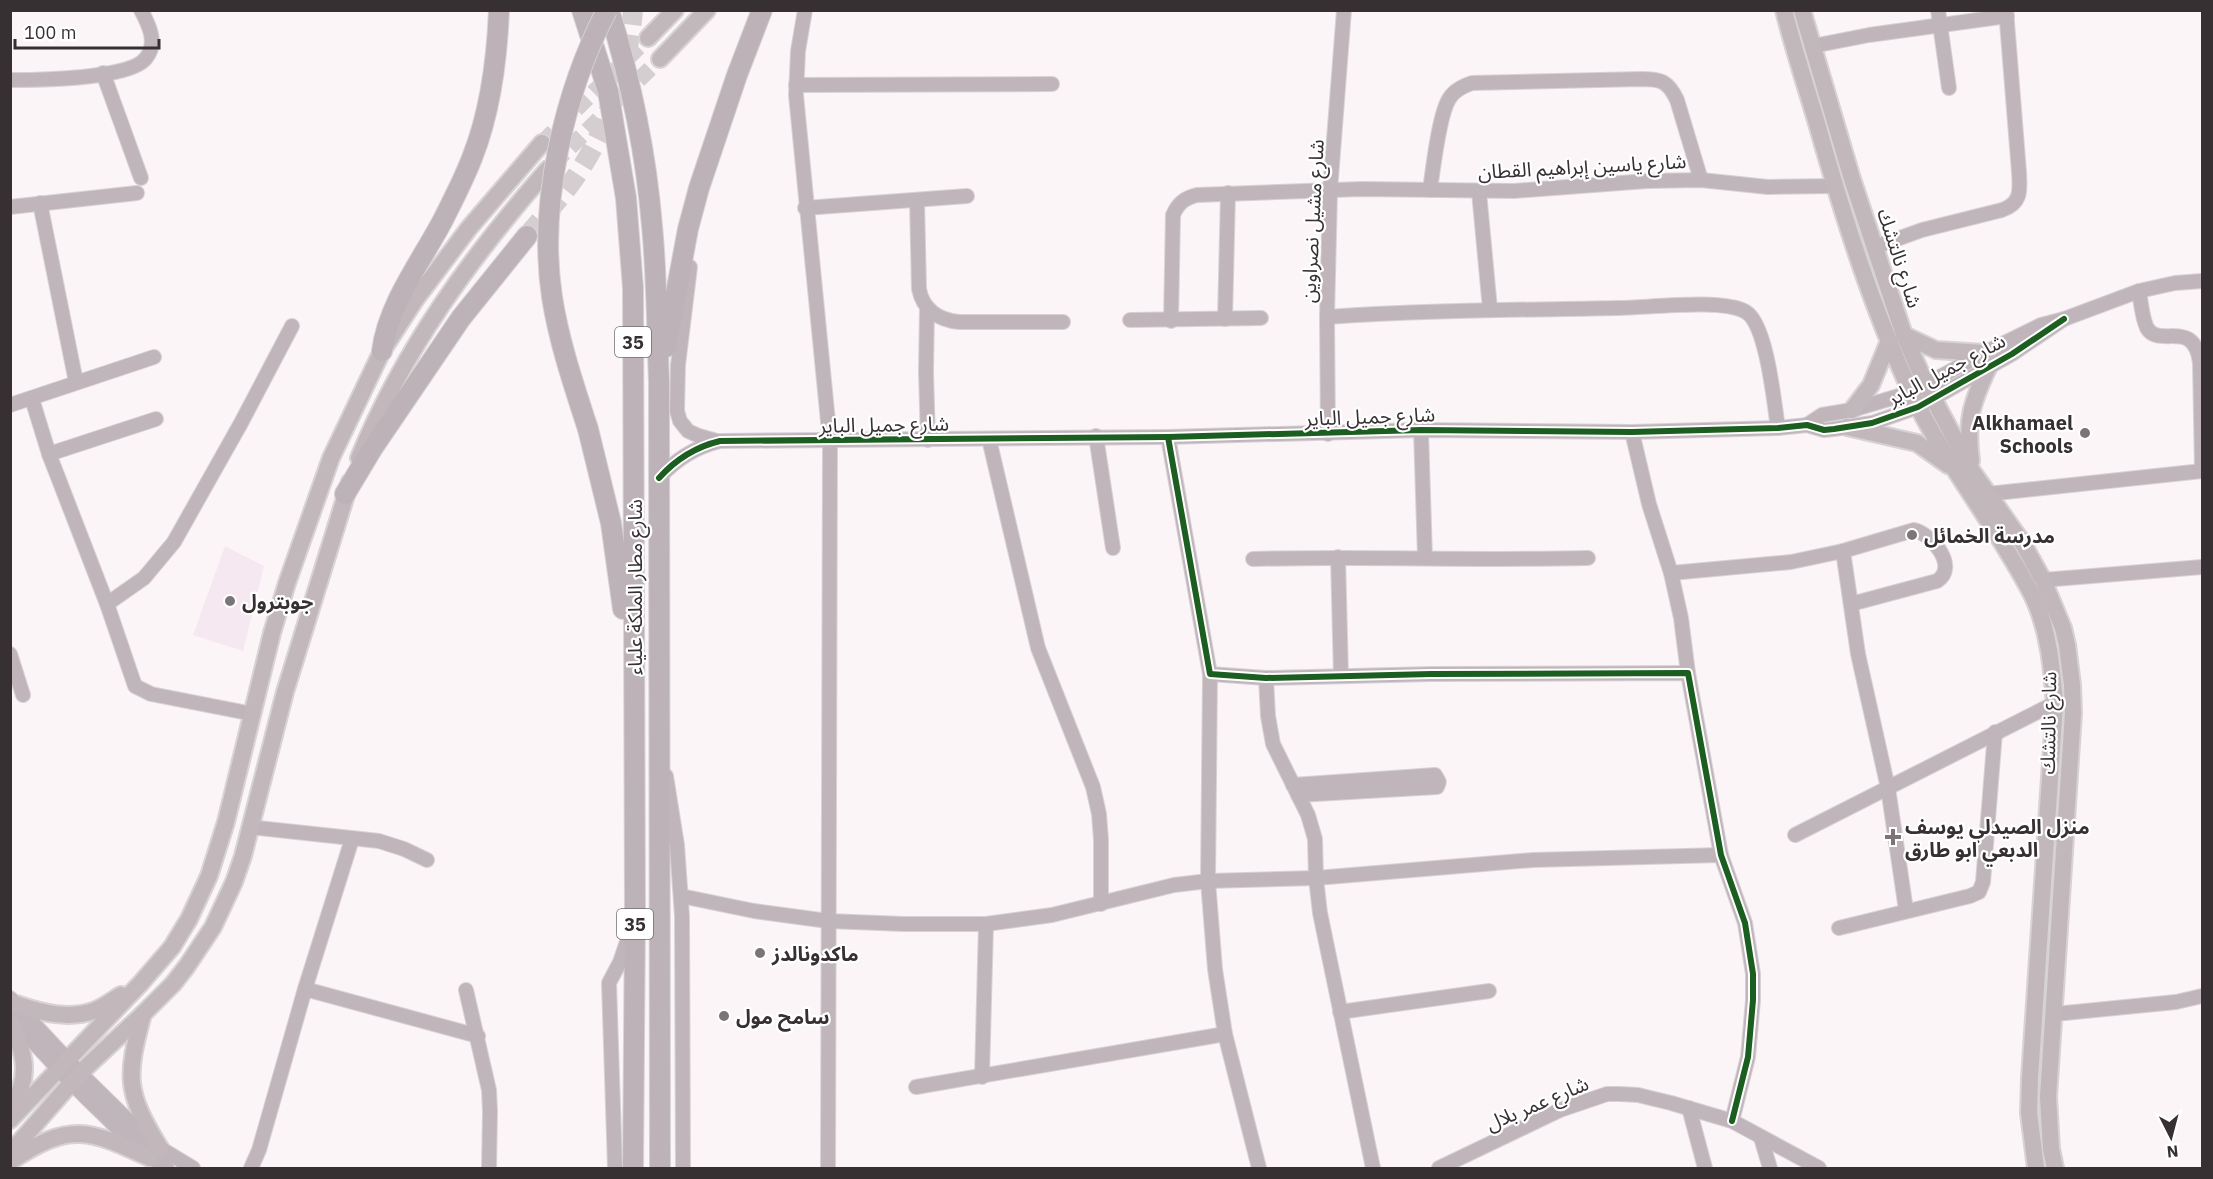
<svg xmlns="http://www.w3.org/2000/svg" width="2213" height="1179" viewBox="0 0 2213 1179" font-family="'IBM Plex Sans','Noto Sans Arabic',sans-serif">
  <rect width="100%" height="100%" fill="#fbf5f8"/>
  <path fill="#f6e8f0" d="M 225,546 L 264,566 L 243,651 L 193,635 Z"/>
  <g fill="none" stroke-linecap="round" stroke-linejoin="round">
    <g stroke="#d4ced1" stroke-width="16" stroke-dasharray="16 8" stroke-linecap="butt">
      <path d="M 542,143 L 648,38"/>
      <path d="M 553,164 L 660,59"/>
    </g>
    <path stroke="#d4ced1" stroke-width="20" stroke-dasharray="20 10" stroke-linecap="butt" d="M 527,236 C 543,217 560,199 574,179 C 608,130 628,70 633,10"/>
    <g stroke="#d7d2d5" stroke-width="16">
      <g id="minor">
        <path d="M 805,10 L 798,51 L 796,95 L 830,442 L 828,1168"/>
        <path d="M 1938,10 L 1949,88"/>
        <path d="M 1813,46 L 1869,35 L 2007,16"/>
        <path d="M 103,73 L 141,178"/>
        <path d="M 10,80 C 37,80 131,79 146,58 C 158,43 149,25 141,10"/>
        <path d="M 796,85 L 1052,84"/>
        <path d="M 1430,190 C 1433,169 1439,115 1449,99 C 1454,90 1463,86 1472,83 L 1641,79 C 1661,79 1668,81 1677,100 L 1701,180"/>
        <path d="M 1479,192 L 1490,309"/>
        <path d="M 917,200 L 919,289 C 923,310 939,320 959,322 L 1063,322"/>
        <path d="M 40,203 L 76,382"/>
        <path d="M 10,207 L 137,193"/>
        <path d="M 805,208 L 967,196"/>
        <path d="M 1875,247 L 1922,230 L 2002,210 C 2022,203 2020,190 2019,172 L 2006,10"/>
        <path d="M 690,267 L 678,365 L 677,411 L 680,421 L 688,431 L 699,436 L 717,441"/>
        <path d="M 2139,291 C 2141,302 2142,318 2147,328 C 2159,349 2194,317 2200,363 L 2202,471"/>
        <path d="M 927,307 L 926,372 L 928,440"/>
        <path d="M 1327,317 C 1425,310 1521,310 1619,308 C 1647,308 1723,298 1746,312 C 1767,325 1774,403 1778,428"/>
        <path d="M 1225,319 L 1228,193"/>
        <path d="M 1130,320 L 1261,318"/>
        <path d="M 1171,321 L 1173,215 C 1178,203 1185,198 1197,195 L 1362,189 L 1514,191 L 1647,181 L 1701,180 L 1768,187 L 1835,186"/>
        <path d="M 32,399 L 49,454 L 107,604 L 135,686 L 151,694 L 253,714"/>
        <path d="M 10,405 L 154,357"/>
        <path d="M 1807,425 L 1822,415 L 1852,410 L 1912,392 L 1984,353 L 2041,325 L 2064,319 L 2139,291 L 2175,283 L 2202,281"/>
        <path d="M 1421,430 L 1425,558"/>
        <path d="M 1632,432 L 1649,504 L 1671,573 L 1681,618 L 1688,673"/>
        <path d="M 1328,434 L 1327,317 L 1330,191 L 1344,10"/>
        <path d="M 1096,436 L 1113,548"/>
        <path d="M 1168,437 L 1210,674 L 1266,678 L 1431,674 L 1688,673 L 1721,855 L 1745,923 L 1753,974 L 1753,1000 L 1748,1057 L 1732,1121"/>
        <path d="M 989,439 L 1038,648 L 1093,787 L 1099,814 L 1101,840 L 1101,904"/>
        <path d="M 49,454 L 156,419"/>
        <path d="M 659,478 C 676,459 695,447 720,441 L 1168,437 L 1421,430 L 1632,432 L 1778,428 L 1807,425 L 1824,430 L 1834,429 L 1872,423 L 1918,407 L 2012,354 L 2064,319"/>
        <path d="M 1987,494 L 2202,471"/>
        <path d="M 1843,551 L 1858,654 L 1888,788 L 1906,910"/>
        <path d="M 1338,557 L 1341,676"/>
        <path d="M 1253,559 C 1365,556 1476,561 1588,558"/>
        <path d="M 1671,573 L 1791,562 L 1843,551 L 1914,530 C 1932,534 1959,567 1937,581 L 1851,604"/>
        <path d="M 2043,580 L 2202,567"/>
        <path d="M 107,604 L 144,578 L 174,542 L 241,423 L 292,326"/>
        <path d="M 10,654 L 23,695"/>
        <path d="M 1210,674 L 1208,881 L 1215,969 L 1225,1034 L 1259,1168"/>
        <path d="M 1266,678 L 1268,716 L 1273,744 L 1308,815 L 1315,839 L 1316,878 L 1320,913 L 1373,1168"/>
        <path d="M 666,776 L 677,845 L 682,916 L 683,1168"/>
        <path d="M 1293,785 L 1435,775 L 1439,782 L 1437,787 L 1298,795"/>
        <path d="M 250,827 L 379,841 L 404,849 L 427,860"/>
        <path d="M 1795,835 L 2055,703"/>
        <path d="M 681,896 L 754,911 L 828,921 L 904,924 L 986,924 L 1052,915 L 1174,885 L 1208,881 L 1316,878 L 1533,860 L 1721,855"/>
        <path d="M 1839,928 L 1970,896 L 1979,892 L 1983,882 L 1995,732"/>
        <path d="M 305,989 L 478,1036"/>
        <path d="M 466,990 L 489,1090 L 490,1111 L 489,1168"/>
        <path d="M 10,998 L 80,1073 L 134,1126 L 160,1148 L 193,1168"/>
        <path d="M 1340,1012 L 1489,991"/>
        <path d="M 2055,1014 L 2176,1002 L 2202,996"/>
        <path d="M 12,1018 C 42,1052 71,1084 104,1115 C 124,1135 143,1154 167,1168"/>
        <path d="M 982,1077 L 986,924"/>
        <path d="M 916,1087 L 1225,1034"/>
        <path d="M 1689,1108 L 1705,1168"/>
        <path d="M 1761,1138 L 1770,1168"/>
        <path d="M 251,1168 L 259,1150 L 305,989 L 352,839"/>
        <path d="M 615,1168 L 609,983 L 620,962 L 631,930"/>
        <path d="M 1439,1168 L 1560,1110 L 1607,1094 L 1620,1094 L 1638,1095 L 1671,1103 L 1732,1121 L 1819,1168"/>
      </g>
    </g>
    <g stroke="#d7d2d5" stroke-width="20">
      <g id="major">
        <path d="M 1784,10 C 1793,47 1805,83 1816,120 C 1842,212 1871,306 1912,394 C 1938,449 1975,498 2006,549 C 2016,566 2027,583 2035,601 C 2049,633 2052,668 2055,703 L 2030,1078 L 2029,1113 L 2036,1168"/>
        <path d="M 1802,10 L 1852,179 L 1904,335 L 1926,385 L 1972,471 L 2022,542 L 2043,580 L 2063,628 L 2067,645 L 2072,685 L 2073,713 L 2048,1097 L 2051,1149 L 2055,1168"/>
        <path d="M 648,38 L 675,10"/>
        <path d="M 660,59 L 707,10"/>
        <path d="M 1904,335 L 1936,350 L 1984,353"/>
        <path d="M 1852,410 L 1871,385 L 1889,341"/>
        <path d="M 1847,427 L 1917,443 L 1948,465"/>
        <path d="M 359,458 C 404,348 471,257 548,169"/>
        <path d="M 1971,461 C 1966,421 1971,404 1988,368"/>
        <path d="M 16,1004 C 42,1013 70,1020 96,1010 C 105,1006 113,1000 121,995"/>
        <path d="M 143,1014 C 126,1077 125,1091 160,1148"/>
        <path d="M 10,1022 C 25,1053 32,1077 10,1109"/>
        <path d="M 10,1120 L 140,984 L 172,947 L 189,919 L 209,876 L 226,822 L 272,633 L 287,583 L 331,458 L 382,351 L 415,300 L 469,228 L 542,143"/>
        <path d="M 10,1153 L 80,1073 L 143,1014 L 173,984 L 187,966 L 213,927 L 234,882 L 243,856 L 285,692 L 350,482"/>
        <path d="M 11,1161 C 71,1121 89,1130 150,1158"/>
      </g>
    </g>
    <g stroke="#d7d2d5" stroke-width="22">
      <g id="highway">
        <path d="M 582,10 L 608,91 L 626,198 L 633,288 L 635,916 L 633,1168"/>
        <path d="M 609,10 C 631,81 646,153 652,226 C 657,278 657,330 659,382 L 660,1168"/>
        <path d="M 666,347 L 688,229 L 699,188 L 737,75 L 762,10"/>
        <path d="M 382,351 C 388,304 421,262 443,220 C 453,200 464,179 472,158 C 490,113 497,59 499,10"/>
        <path d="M 588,429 L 611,523 L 623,609"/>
        <path d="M 345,494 L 372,449 L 461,318 L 527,236"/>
      </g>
    </g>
    <use href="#minor" stroke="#c0b5bb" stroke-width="14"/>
    <use href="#major" stroke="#c2b8bc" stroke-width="16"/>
    <use href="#highway" stroke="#bcb2b7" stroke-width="20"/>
    <g stroke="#d7d2d5" stroke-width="22" stroke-linecap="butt">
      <path id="highway-bridge" d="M 588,429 C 574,386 559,342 552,297 C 538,205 564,92 607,10"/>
    </g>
    <use href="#highway-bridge" stroke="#bcb2b7" stroke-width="20"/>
    <g stroke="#fff" stroke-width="10">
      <g id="cycleway">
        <path d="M 1168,437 L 1210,674 L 1266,678 L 1431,674 L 1688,673 L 1721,855 L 1745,923 L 1753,974 L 1753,1000 L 1748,1057 L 1732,1121"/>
        <path d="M 659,478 C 676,459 695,447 720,441 L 1168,437 L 1421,430 L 1632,432 L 1778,428 L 1807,425 L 1824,430 L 1834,429 L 1872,423 L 1918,407 L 2012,354 L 2064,319"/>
      </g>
    </g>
    <use href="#cycleway" stroke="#1b5e20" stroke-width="6"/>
  </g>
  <g fill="#7b7578" stroke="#fff" stroke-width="2">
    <circle cx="2085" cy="433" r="6"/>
    <circle cx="1912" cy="535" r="6"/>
    <circle cx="230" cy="601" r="6"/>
    <path d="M1890 828h6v6h6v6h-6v6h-6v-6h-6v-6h6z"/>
    <circle cx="760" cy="953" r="6"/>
    <circle cx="724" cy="1016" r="6"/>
  </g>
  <g text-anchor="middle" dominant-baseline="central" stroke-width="4.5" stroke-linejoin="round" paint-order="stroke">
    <g fill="#fff" stroke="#726e70" stroke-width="1.5">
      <rect x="615" y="327" width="36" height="30" rx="4.5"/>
      <rect x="617" y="909" width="36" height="30" rx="4.5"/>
    </g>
    <g font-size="18" font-weight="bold" fill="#363033">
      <text x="633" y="342">35</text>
      <text x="635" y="924">35</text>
    </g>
    <g font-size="20" fill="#363033" stroke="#fff">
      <text transform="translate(1582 166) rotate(-3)">شارع ياسين إبراهيم القطان</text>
      <text transform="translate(1312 221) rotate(-87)">شارع مشيل نصراوين</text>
      <text transform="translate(1900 258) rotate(72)">شارع نالتشك</text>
      <text transform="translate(1946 369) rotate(-28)">شارع جميل الباير</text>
      <text transform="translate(1370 416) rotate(-2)">شارع جميل الباير</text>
      <text transform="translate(884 424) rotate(-1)">شارع جميل الباير</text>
      <text transform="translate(634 587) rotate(-90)">شارع مطار الملكة علياء</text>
      <text transform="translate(2048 723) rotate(-89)">شارع نالتشك</text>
      <text transform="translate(1537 1103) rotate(-23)">شارع عمر بلال</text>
    </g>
    <g font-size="20" font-weight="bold" fill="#363033" stroke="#fff" text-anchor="start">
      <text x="2073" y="422" text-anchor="end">Alkhamael<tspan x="2073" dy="23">Schools</tspan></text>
      <text x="1924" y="535">مدرسة الخمائل</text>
      <text x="242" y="601">جوبترول</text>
      <text x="1905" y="826">منزل الصيدلي يوسف<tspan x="1905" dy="23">الدبعي ابو طارق</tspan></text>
      <text x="772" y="953">ماكدونالدز</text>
      <text x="736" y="1016">سامح مول</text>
    </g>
  </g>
  <rect width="2213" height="1179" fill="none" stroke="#363033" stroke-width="24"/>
  <g transform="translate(2171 1137) rotate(174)" stroke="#ffffff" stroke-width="4.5" paint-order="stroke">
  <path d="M0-4.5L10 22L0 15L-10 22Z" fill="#363033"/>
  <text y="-9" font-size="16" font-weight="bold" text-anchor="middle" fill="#363033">N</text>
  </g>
  <path d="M15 39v9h144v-9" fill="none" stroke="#363033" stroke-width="3"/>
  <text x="24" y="39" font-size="18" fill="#363033" stroke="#ffffff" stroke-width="4.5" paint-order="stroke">100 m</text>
</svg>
